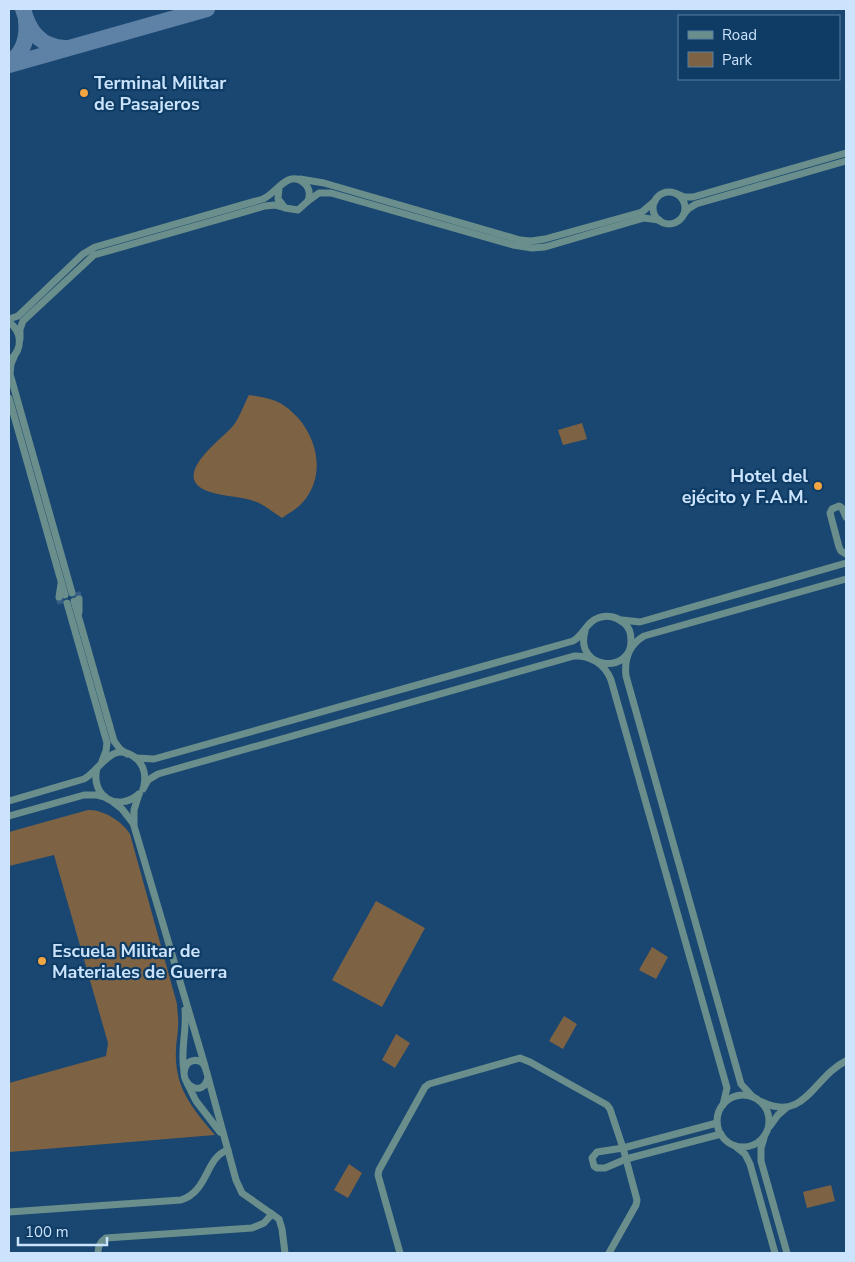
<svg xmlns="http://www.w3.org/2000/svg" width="855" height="1262" viewBox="0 0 855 1262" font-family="'Nunito Sans',sans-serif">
  <rect width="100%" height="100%" fill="#1a4771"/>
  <g fill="#7d6243">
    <path d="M 249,395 C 262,397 276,399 286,407 C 315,428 329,472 303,502 C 297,509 289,513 282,518 C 274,513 267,507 259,503 C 244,496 225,497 210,492 C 167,478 221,440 233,426 C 240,417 244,404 249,395 Z"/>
    <path d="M 582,423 L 587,439 L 563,445 L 558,430 Z"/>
    <path d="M 88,810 C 103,809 123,822 130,834 L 177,1004 C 177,1011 179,1019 178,1027 C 178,1034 176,1042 176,1050 C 174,1087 192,1108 215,1135 L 9,1152 L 9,1083 L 106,1056 L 108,1043 L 54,855 L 9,866 L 9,832 Z"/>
    <path d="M 376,901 L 425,928 L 382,1007 L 332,980 Z"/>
    <path d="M 652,947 L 668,957 L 656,979 L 639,970 Z"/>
    <path d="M 564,1016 L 577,1024 L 563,1049 L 549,1041 Z"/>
    <path d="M 396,1034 L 410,1043 L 395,1068 L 382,1060 Z"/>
    <path d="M 349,1164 L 362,1173 L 348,1198 L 334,1190 Z"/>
    <path d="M 831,1185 L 835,1201 L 807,1208 L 803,1192 Z"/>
  </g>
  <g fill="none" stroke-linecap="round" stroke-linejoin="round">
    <g stroke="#5e82a6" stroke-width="16">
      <path d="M 23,9 C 29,31 40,47 65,48"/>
      <path d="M 9,63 C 23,53 28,38 26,21"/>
      <path d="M 9,65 L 207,9"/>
    </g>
    <g stroke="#355e86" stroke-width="7" stroke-dasharray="7 3.5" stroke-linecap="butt">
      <path d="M 77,592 L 79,599"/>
      <path d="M 59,597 L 61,604"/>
    </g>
    <g stroke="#6a8e8b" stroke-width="7">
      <path d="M 300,179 L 324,183 L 520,240 L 531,241 L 545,239 L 642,212 L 655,201"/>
      <circle cx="669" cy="208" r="16"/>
      <path d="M 677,194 L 684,197 L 693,197 L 846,153"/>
      <path d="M 308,201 L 319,193 L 331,193 L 513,245 L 532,248 L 545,247 L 644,218 L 659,220"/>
      <path d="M 684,214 L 688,209 L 696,204 L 846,161"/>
      <path d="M 9,319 L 18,316 L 83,254 L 95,247 L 263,199 C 277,193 288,169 304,183 C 310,188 310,195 308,201 L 298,210 L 285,208 L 278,199 L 279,188"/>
      <path d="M 9,322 C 22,332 23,348 11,359"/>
      <path d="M 20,339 L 20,329 L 23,321 L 94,255 L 265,206 L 275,205 L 283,207"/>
      <path d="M 14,357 L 11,364 L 10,374 L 72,593"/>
      <path d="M 9,398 L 65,595"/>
      <path d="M 846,517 L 842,508 L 839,506 L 832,509 L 830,513 L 839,547 L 841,551 L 846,554"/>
      <path d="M 59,597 L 61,584"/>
      <path d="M 74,601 L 114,741 L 120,749 L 127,754"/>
      <path d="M 67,603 L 107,743 L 106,751 L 102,761"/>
      <path d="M 79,612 L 79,599"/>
      <path d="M 622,620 L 640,622 L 846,563"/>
      <path d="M 136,758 L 154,759 L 573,641 C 584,635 586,622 598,618 C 607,614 617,617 624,623 C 629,627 631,633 631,640 C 632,675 574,670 585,631"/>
      <path d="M 97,768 C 90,796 117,813 139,794"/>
      <path d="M 143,789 L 148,780 L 158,774 L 574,656 C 590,655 605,664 611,680 L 727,1088 L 723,1105"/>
      <path d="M 139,794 L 134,810 L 134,826 L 205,1066"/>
      <path d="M 9,801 L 84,779 C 101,770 112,738 137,759 C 144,766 146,776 144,785"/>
      <path d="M 113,802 L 122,809 L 133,823"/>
      <path d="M 9,816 L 84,795 L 97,795 L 105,797"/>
      <path d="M 184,1071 C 180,1050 187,1031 185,1010"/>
      <path d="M 208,1077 C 204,1099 179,1085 185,1068 C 188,1059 200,1058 204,1065 C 206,1069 207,1073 208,1077 L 236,1180 L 242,1193 L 279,1219 L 282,1229 L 285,1253"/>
      <path d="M 187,1083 L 196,1101 L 220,1132"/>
      <circle cx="743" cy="1121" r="26"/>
      <path d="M 753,1097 L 741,1084 L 626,676 C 624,659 629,645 644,636 L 846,579"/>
      <path d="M 762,1102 C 805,1123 814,1076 846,1061"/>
      <path d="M 717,1123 L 623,1148 L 597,1152 L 592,1158 L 594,1166 L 597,1168 L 605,1168 L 626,1159 L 721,1134"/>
      <path d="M 770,1126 L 778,1115 L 786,1108"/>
      <path d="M 764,1138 L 761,1148 L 761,1161 L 787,1253"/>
      <path d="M 735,1146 L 745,1154 L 750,1164 L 775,1253"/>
      <path d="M 9,1212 L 181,1200 C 209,1191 205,1157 228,1150"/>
      <path d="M 98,1253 C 98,1246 100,1242 106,1238 L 252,1228 L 264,1223 L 272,1214"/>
      <path d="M 400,1253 L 378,1175 L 379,1170 L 425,1087 L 429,1084 L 520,1058 L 530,1062 L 607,1105 L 610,1109 L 623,1148 L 637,1200 L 636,1205 L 609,1253"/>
    </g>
  </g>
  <g fill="#f2a541" stroke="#0e3c65" stroke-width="2">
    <circle cx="84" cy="93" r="5"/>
    <circle cx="818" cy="486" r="5"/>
    <circle cx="42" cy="961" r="5"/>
  </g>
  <g text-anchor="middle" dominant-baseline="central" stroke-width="4.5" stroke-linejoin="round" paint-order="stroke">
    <g font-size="18" font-weight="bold" fill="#cbe3fc" stroke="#0e3c65" text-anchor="start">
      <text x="94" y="83">Terminal Militar<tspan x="94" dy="21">de Pasajeros</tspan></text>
      <text x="808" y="476" text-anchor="end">Hotel del<tspan x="808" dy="21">ejécito y F.A.M.</tspan></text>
      <text x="52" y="951">Escuela Militar de<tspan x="52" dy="21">Materiales de Guerra</tspan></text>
    </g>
  </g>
  <rect width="855" height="1262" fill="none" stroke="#cbe3fc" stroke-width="20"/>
  <rect x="678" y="15" width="162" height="65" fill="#0e3c65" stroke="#5a7fa1"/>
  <rect x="688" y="31" width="25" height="8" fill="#6a8e8b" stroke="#5a7fa1"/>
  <text x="722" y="40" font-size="15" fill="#cbe3fc">Road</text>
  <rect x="688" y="52" width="25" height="15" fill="#7d6243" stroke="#5a7fa1"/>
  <text x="722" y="65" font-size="15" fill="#cbe3fc">Park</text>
  <path d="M18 1237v8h89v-8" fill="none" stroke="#cbe3fc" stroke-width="2.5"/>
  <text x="25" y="1237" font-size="15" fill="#cbe3fc" stroke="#0e3c65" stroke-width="4" paint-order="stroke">100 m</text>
</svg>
